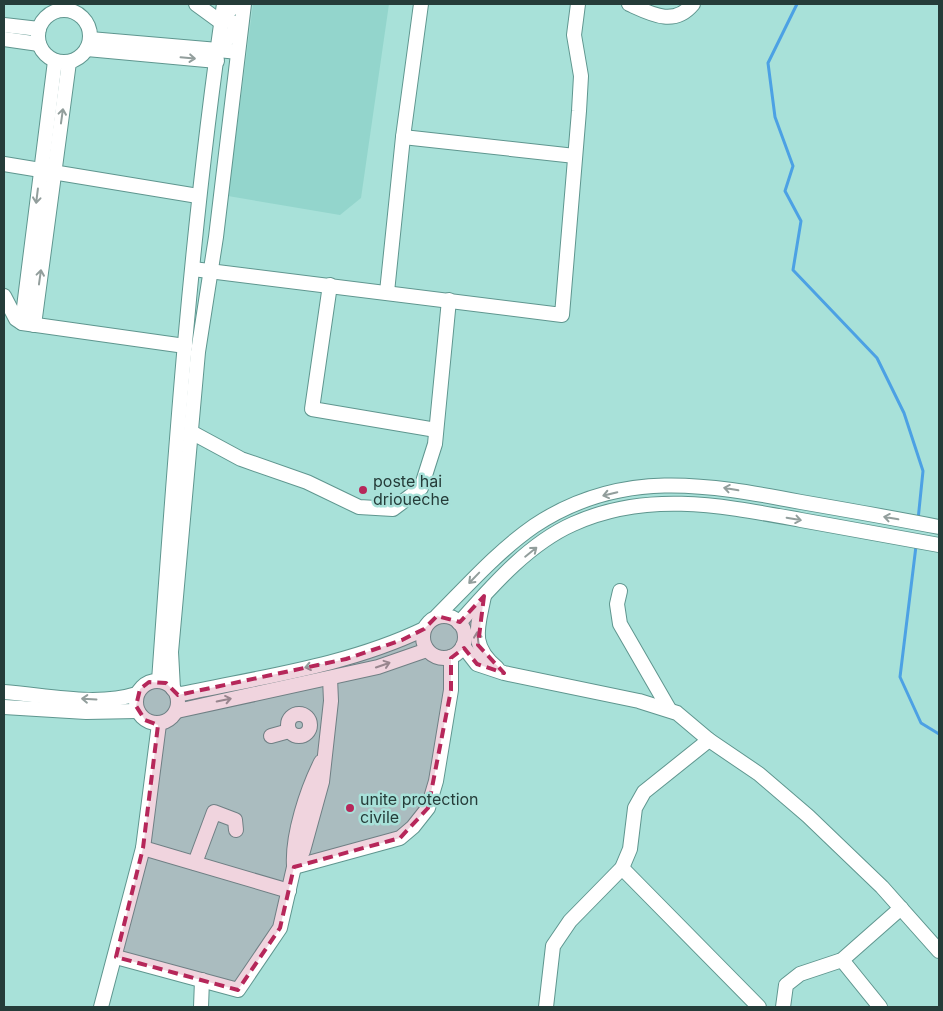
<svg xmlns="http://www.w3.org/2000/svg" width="943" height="1011" viewBox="0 0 943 1011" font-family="Inter,sans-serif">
  <rect width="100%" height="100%" fill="#a8e1d9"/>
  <path fill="#93d5cc" d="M 253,4 L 389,4 L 361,198 L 340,215 L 228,196 Z"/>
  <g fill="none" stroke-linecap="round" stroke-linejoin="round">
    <g stroke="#4ca1e4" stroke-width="3">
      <path d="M 797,4 L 768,63 L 775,117 L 793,166 L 785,191 L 801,221 L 793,270 L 877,358 L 904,413 L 923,471 L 918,520"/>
      <path d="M 916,546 L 900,677 L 921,723 L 939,734"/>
    </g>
    <g stroke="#5f968f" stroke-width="16">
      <g id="minor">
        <path d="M 196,4 L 222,23"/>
        <path d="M 236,4 L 222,18 L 239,25 L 218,50 L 238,52"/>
        <path d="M 629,4 C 651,14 674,27 693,4"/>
        <circle cx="64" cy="36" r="26"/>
        <path d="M 4,25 L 39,29"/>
        <path d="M 4,39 L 39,44"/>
        <path d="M 90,39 L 218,50"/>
        <path d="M 87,49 L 217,61"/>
        <path d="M 403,137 L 575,156"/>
        <path d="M 4,164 L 198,196"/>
        <path d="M 193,269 L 562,315 L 579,111 L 581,76 L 574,35 L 578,4"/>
        <path d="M 330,285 L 312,409 L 436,430"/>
        <path d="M 387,292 L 403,137 L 421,4"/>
        <path d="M 4,296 L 16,319 L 22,323 L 185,346"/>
        <path d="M 22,323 L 55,61"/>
        <path d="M 34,325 L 69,62"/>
        <path d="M 191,432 L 241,459 L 307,482 L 359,507 L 393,509 L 421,488 L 435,444 L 449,300"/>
        <path d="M 620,591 L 617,604 L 620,624 L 669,709"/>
        <path d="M 484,596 C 478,627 469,645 497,668"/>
        <circle cx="444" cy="637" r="21"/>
        <path d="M 437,616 C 468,585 498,551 534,526 C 621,468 706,484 801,502 C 847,510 893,518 939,527"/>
        <path d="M 459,623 C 492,586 528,544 573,524 C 648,490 724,506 801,520 C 847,528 893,537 939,545"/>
        <path d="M 463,646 L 477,664 L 504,673 L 639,701 L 677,713 L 709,740 L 759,774 L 808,816 L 882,887 L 939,951"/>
        <circle cx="157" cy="702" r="21"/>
        <path d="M 159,681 C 175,455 191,228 224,4"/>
        <path d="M 173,689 L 171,652 L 198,352 L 216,237 L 244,4"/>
        <path d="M 4,692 C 46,695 96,707 137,694"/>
        <path d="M 177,695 C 260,677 347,666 424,629"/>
        <path d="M 4,707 L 86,712 L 137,711"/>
        <path d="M 177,711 L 378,667 L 427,650"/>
        <circle cx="299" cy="725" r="11"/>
        <path d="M 271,736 L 289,731"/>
        <path d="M 143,848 L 289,891"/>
        <path d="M 195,863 L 214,812 L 235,820 L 236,830"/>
        <path d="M 294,866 C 292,835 307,790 321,762"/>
        <path d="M 294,867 L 400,838 L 413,827 L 428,808 L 436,781 L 451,690 L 451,657"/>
        <path d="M 622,868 L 759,1007"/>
        <path d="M 116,957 L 238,990 L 280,928 L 294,867 L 303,851 L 322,782 L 331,701 L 330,678"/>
        <path d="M 842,960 L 880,1007"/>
        <path d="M 101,1007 L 143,848 L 159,724"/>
        <path d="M 201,1007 L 202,980"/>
        <path d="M 546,1007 L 553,946 L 570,921 L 622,868 L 630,849 L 635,808 L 644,792 L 709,740"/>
        <path d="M 783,1007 L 786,985 L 800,974 L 842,960 L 901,908"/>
      </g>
    </g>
    <use href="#minor" stroke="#fff" stroke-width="14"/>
  </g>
  <defs><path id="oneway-shaft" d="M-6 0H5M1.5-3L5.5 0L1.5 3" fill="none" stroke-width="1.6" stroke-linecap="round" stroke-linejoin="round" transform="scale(1.25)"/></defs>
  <g stroke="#929e9c">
    <use href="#oneway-shaft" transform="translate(188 58) rotate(5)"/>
    <use href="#oneway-shaft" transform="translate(62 116) rotate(-82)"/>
    <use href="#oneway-shaft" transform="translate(37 196) rotate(97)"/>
    <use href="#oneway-shaft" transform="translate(40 277) rotate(-82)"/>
    <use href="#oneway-shaft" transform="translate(731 489) rotate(-170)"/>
    <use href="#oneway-shaft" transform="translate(610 494) rotate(167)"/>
    <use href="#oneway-shaft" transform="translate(891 518) rotate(-170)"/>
    <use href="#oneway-shaft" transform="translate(794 519) rotate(10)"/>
    <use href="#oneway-shaft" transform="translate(531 552) rotate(-39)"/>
    <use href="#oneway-shaft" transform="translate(474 578) rotate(134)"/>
    <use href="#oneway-shaft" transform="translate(478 639) rotate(-97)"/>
    <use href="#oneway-shaft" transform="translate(383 665) rotate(-19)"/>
    <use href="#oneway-shaft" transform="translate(312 666) rotate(168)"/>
    <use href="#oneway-shaft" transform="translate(89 699) rotate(-177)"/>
    <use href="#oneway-shaft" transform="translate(224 700) rotate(-12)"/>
  </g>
  <path fill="#b6275a" fill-opacity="0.2" stroke="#b6275a" stroke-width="4" stroke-dasharray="10 6" stroke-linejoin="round" d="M 484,596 L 478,645 L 504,673 L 477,664 L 464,648 L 451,658 L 451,690 L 428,808 L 400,838 L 294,867 L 280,928 L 238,990 L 116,957 L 143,848 L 158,725 L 145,720 L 136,706 L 140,689 L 149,682 L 166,683 L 178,695 L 346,659 L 402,640 L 424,629 L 437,616 L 460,622 Z"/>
  <g fill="#b6275a" stroke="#a8e1d9" stroke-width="2">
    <circle cx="363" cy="490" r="5"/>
    <circle cx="350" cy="808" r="5"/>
  </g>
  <g text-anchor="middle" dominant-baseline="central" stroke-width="5" stroke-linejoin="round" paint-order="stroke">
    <g font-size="16" fill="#253c39" stroke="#a8e1d9" text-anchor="start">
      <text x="373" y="481">poste hai<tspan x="373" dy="18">drioueche</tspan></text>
      <text x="360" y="799">unite protection<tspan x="360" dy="18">civile</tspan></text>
    </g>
  </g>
  <rect width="943" height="1011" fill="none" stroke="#253c39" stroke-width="10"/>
</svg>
